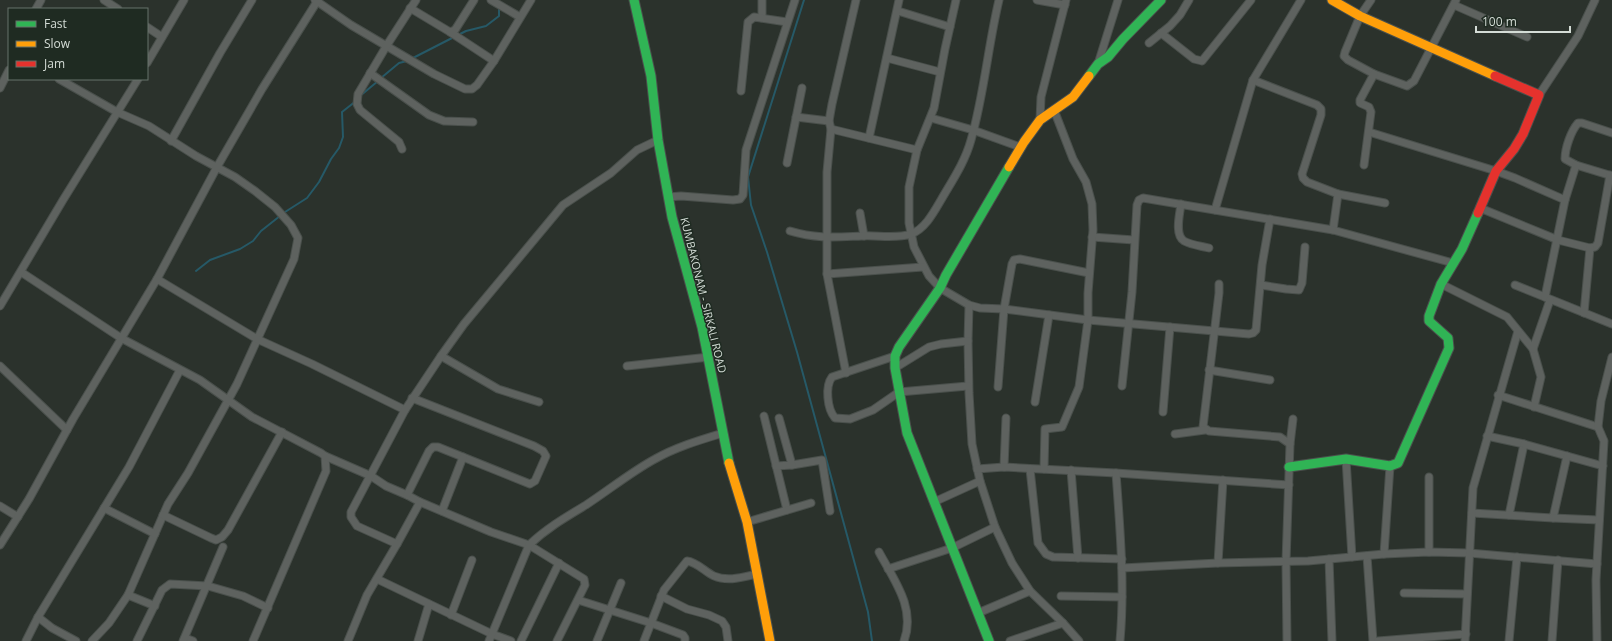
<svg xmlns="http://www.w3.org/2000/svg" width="1612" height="641" viewBox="0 0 1612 641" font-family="'Open Sans',sans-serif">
  <rect width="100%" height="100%" fill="#2b322c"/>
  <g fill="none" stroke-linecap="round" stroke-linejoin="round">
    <g stroke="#265967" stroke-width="2">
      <path d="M 804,0 L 748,177 L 751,205 L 767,252 L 797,352 L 868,612 L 872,641"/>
      <path d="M 458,35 L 466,31 L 486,26 L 499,16 L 499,7"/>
      <path d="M 411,59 L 454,37"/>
      <path d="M 381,78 L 399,63 L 407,61"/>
      <path d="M 360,96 L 378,81"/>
      <path d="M 196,271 L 210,260 L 240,249 L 253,241 L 261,231 L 285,212 L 307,198 L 319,182 L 331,159 L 339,148 L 343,137 L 342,112 L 356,101"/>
    </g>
    <g stroke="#4a504c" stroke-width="9">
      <g id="street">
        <path d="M 104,0 L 118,9"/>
        <path d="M 315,0 L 351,25 L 434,74 L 465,89 L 472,89 L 477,85 L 494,61 L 531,0"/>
        <path d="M 491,0 L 520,17"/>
        <path d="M 762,0 L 762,18"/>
        <path d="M 956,0 L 945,49 L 934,108 L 917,150 L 909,187 L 909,223 L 914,247 L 929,276 L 940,288 L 969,305 L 980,308 L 1004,309 L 1088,320 L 1249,334 L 1253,333 L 1256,330 L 1262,265 L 1270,219"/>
        <path d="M 1037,0 L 1065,5"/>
        <path d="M 1371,0 L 1360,16 L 1345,52 L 1344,56 L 1348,60 L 1374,74 L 1407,86 L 1414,81 L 1456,0"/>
        <path d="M 1454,5 L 1527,37"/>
        <path d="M 410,8 L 450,32 L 455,30 L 474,0"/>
        <path d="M 36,9 L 41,0"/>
        <path d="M 898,11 L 950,27"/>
        <path d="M 147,27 L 162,37"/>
        <path d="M 450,32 L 494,61"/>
        <path d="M 1161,33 L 1194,59 L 1202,61 L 1251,0"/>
        <path d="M 1149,43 L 1170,26 L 1180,15 L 1189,0"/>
        <path d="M 887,58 L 940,72"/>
        <path d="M 147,63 L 184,0"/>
        <path d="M 1098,64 L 1118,0"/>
        <path d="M 370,73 L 429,115 L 444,121 L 473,122"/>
        <path d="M 59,79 L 117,112 L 149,126 L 196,156 L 235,177 L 255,191 L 275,207 L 291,225 L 298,238 L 294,259 L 237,384 L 188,473 L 168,504 L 128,595 L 109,623 L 92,641"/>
        <path d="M 1253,80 L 1317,105 L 1321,109 L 1321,115 L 1302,174 L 1303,178 L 1307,182 L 1338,194 L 1385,203"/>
        <path d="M 0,88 L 9,70"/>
        <path d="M 741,91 L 748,22 L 754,17 L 787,22"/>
        <path d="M 1539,95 L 1578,36 L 1595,0"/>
        <path d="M 796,117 L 829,121"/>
        <path d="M 931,118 L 973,130 L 1020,147"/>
        <path d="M 1040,120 L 1041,97 L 1066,0"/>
        <path d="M 831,129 L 917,150"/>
        <path d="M 1369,132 L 1496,171 L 1515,178 L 1565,200"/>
        <path d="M 1612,133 L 1582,123 L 1578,123 C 1571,131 1565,148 1565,159 L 1576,165 L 1612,176"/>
        <path d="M 869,138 L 899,0"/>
        <path d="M 171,141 L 220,53 L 252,0"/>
        <path d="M 402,149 L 399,142 L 360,110 L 357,104 L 358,94 L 387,45 L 416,0"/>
        <path d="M 787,163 L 802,88"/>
        <path d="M 1364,165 L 1371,112 L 1369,107 L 1360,103 L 1360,100 L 1374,74"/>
        <path d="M 668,197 L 681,196 L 733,200 L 740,199 L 743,195 L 746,150 L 795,0"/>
        <path d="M 1181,204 C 1180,213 1174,235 1184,241 C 1191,245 1201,246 1209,248"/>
        <path d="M 1480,208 L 1558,240 L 1590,248 L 1595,247 L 1598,243 L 1610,175"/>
        <path d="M 1215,210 L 1253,80 L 1301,0"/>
        <path d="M 860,213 L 864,236"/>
        <path d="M 1333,230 L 1338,194"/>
        <path d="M 790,231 C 817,239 835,237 862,236 C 878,235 896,239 911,234 C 925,229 934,212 941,200 C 952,181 965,162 971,140 C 984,95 988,46 999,0"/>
        <path d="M 1092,237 L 1134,240"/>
        <path d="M 21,272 L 121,338 L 200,380 L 252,417 L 321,453 L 325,456 L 326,471 L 253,641"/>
        <path d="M 827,274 L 923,267"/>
        <path d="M 157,279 L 257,339 L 312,364 L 405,410"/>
        <path d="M 1219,284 L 1219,293 L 1203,427 L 1209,431 L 1280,437 L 1290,444 L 1286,562 L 1287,641"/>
        <path d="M 1441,284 L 1507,317 L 1533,349 L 1541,377 L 1534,407"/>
        <path d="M 1261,285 L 1286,289 L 1299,290 L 1302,283 L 1305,247"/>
        <path d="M 1515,285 L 1612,324"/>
        <path d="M 1545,297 L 1565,200 L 1576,165"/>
        <path d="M 969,305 L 968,341 L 969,393 L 972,444 L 980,481 L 995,527 L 1012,563 L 1030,591 L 1063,623 L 1079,641"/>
        <path d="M 0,306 L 63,200 L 138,79"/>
        <path d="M 1584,313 L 1590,248"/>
        <path d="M 1533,349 L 1550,300"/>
        <path d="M 441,356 L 498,389 L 539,402"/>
        <path d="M 895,356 L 832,377 C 825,386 827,409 835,418 L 850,419 L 873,410 L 899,392 L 968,386"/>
        <path d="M 0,366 L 67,430"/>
        <path d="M 627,366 L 709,357"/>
        <path d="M 895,368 L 929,347 L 941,344 L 968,341"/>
        <path d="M 1209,370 L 1270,380"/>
        <path d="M 846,373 L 827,274 L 827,172 L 831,129 L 829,121 L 832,104 L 856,0"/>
        <path d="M 1122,386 L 1132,292 L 1137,205 L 1139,200 L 1143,198 L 1333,230 L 1453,263"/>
        <path d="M 998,387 L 1004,309 L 1012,264 L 1014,260 L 1020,259 L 1089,273"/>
        <path d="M 1498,395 L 1598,427"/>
        <path d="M 1035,402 L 1049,315"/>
        <path d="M 1163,412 L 1170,327"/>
        <path d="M 764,416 L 787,510"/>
        <path d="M 1175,434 L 1205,430"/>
        <path d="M 1487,436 L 1524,444 L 1509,515"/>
        <path d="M 1290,444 L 1293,419"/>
        <path d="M 1524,444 L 1603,466"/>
        <path d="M 325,456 L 371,476 L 386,486 L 407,495 L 420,502 L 491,532 L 529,545 L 584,579 L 585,585 L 557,641"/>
        <path d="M 1346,459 L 1352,557"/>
        <path d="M 792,465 L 822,460 L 830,511"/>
        <path d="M 776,466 L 792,465 L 779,418"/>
        <path d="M 1004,467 L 1006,418"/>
        <path d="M 977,469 L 1004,467 L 1116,473 L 1289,485"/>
        <path d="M 1030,469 L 1038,543 L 1046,554 L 1053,557 L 1122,559"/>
        <path d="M 1044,469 L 1045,429 L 1062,427 L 1079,387 L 1088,320 L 1088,293 L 1093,230 L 1092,204 L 1086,182 L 1073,159 L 1054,110"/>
        <path d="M 1071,470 L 1078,558"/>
        <path d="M 1116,473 C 1120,529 1125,585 1120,641"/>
        <path d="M 407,495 L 429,451 L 433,447 L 438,447 L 530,484 L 535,481 L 546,456 L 543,451 L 534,446 L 412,398"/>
        <path d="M 934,502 L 980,481"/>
        <path d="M 0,506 L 18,517"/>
        <path d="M 104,508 L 155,534"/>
        <path d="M 442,511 L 463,457"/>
        <path d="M 1472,513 L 1553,518 L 1567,456"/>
        <path d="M 163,515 L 211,538 L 216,540 L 222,537 L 228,530 L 282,432"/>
        <path d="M 1553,518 L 1599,520"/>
        <path d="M 747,522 L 811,503"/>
        <path d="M 397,544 L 420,502"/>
        <path d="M 0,545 L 29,499 L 73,419 L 157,279 L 217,167 L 262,89 L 318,0"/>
        <path d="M 879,552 C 894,580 916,608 904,641"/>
        <path d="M 1429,552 L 1429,477"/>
        <path d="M 1384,554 L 1390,466"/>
        <path d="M 1367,556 L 1373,641"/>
        <path d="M 1329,559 L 1332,641"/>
        <path d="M 1218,563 L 1223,480"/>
        <path d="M 1122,568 L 1218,563 L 1308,561 L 1384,554 L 1429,552 L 1469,553 L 1597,564"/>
        <path d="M 888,569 L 952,548 L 995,527"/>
        <path d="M 377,579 L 492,634 L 511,641"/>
        <path d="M 1404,593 L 1467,594"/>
        <path d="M 128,595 L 155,606"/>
        <path d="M 661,596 L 687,609 L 709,615 L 722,621 L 726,627 L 728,641"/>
        <path d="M 1061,596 L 1122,597"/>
        <path d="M 578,600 L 651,623 L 683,635 L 685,638 L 685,641"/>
        <path d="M 978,613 L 1030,591"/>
        <path d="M 451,615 L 472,560"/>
        <path d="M 38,617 L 52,628 L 76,641"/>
        <path d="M 185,638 L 193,641"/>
        <path d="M 26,641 L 38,617 L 129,467 L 180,370"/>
        <path d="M 137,641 L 162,590 L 170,584 L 208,586 L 243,596 L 268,608"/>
        <path d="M 183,641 L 223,547"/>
        <path d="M 348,641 L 367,595 L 397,544 L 357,526 L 351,517 L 351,512 L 405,410 L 441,356 L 464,324 L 563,205 L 611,173 L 637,150 L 658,140"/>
        <path d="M 418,641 L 429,604"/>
        <path d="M 489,641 L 529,545 C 547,528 566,517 586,505 C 609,490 631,472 655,459 C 676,447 700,440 723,433"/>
        <path d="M 521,641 L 559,563"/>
        <path d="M 597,641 L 621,583"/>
        <path d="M 644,641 L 664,590 L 687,561 C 697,562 705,572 714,576 C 728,582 743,577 757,574"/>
        <path d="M 1010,641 L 1063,623"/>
        <path d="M 1378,641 L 1466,634"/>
        <path d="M 1465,641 L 1473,488 L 1518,331"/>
        <path d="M 1509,641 L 1517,557"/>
        <path d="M 1552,641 L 1558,560"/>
        <path d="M 1597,641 L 1596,580 L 1604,441 L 1598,427 L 1601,401 L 1612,357"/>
      </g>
    </g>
    <g stroke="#4a504c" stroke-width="11">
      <g id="fast">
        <path d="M 634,0 L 651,76 L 658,140 L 672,217 L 702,327 L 729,463"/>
        <path d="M 1089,76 L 1098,64 L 1108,57 L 1123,39 L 1161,0"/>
        <path d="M 1289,467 L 1346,459 L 1390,466 L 1398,463 L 1449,348 L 1448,338 L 1429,321 L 1429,316 L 1441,284 L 1462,249 L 1478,213"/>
        <path d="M 989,641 L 907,433 L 895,368 L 895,356 L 899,347 L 940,288 L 946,275 L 1009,167"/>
      </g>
    </g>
    <g stroke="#4a504c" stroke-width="11">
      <g id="slow">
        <path d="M 1332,0 L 1360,16 L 1495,76"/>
        <path d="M 1009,167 L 1024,142 L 1040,120 L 1073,97 L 1089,76"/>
        <path d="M 729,463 L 747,522 L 770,641"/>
      </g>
    </g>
    <g stroke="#4a504c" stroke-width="11">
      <path id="jam" d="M 1478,213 L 1496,171 L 1514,149 L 1523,134 L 1539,95 L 1495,76"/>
    </g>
    <use href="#street" stroke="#5e625f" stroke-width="7"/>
    <use href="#fast" stroke="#30b455" stroke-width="9"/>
    <use href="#slow" stroke="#ff9f0a" stroke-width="9"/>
    <use href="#jam" stroke="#e5322d" stroke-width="9"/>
  </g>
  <g text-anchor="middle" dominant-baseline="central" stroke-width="3" stroke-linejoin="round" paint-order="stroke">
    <g font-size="11" fill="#d4dcd6" stroke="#1f2b22">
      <text transform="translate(704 295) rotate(76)">KUMBAKONAM - SIRKALI ROAD</text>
    </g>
  </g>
  <rect x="8" y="8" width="140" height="72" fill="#1f2b22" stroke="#67726a"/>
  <rect x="16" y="21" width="20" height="6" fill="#30b455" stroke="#67726a"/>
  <text x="44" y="28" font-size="12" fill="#d4dcd6">Fast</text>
  <rect x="16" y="41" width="20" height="6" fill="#ff9f0a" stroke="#67726a"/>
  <text x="44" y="48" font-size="12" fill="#d4dcd6">Slow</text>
  <rect x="16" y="61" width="20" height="6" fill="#e5322d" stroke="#67726a"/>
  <text x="44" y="68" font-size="12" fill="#d4dcd6">Jam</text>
  <path d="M1476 26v6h94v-6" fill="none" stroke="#d4dcd6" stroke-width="2"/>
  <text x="1482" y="26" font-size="12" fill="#d4dcd6" stroke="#1f2b22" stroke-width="3" paint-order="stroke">100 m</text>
</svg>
